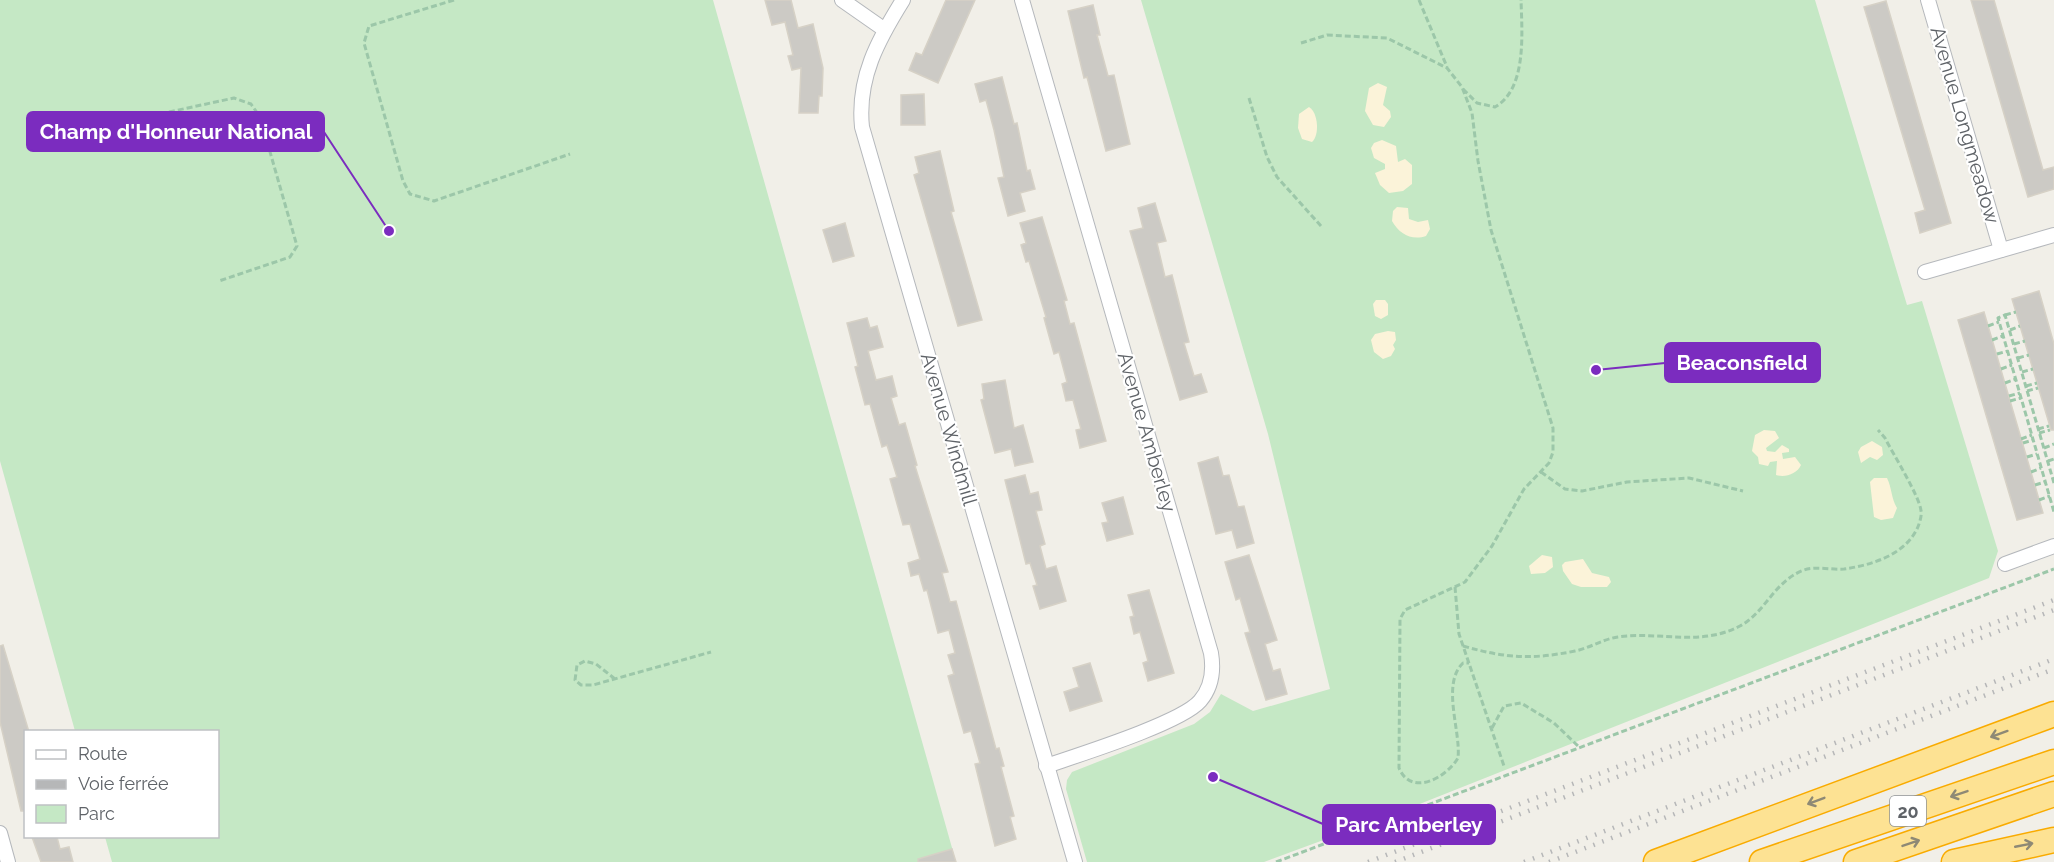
<svg xmlns="http://www.w3.org/2000/svg" width="2054" height="862" viewBox="0 0 2054 862" font-family="Raleway,sans-serif">
  <rect width="100%" height="100%" fill="#f1efe8"/>
  <g fill="#c5e8c5">
    <path d="M 0,0 L 713,0 L 956,862 L 112,862 L 105,837 L 218,836 L 218,732 L 75,731 L 0,461 Z"/>
    <path d="M 1141,0 L 1815,0 L 1907,305 L 1922,301 L 1998,551 L 1989,578 L 1402,811 L 1264,862 L 1087,862 L 1066,789 L 1067,780 L 1072,772 L 1194,724 L 1210,712 L 1221,694 L 1253,711 L 1330,689 L 1268,434 Z"/>
  </g>
  <g fill="#fbf3d9">
    <path d="M 1378,83 L 1387,87 L 1383,105 L 1390,111 L 1391,117 L 1384,127 L 1373,125 L 1365,111 L 1369,88 Z"/>
    <path d="M 1309,107 C 1318,112 1320,135 1312,142 L 1302,139 L 1298,128 L 1299,114 Z"/>
    <path d="M 1382,140 L 1396,146 L 1398,162 L 1405,159 L 1412,165 L 1412,184 L 1403,191 L 1389,193 L 1380,185 L 1375,173 L 1385,169 L 1385,164 L 1374,158 L 1371,148 L 1374,143 Z"/>
    <path d="M 1397,207 L 1408,208 L 1409,219 L 1418,222 L 1428,220 L 1430,229 L 1426,236 C 1412,241 1399,234 1392,221 L 1393,211 Z"/>
    <path d="M 1376,300 L 1385,300 L 1388,304 L 1388,315 L 1381,319 L 1375,316 L 1373,304 Z"/>
    <path d="M 1388,331 L 1395,332 L 1396,340 L 1393,345 L 1395,349 L 1391,356 L 1383,359 L 1374,352 L 1371,340 L 1375,334 Z"/>
    <path d="M 1764,430 L 1775,431 L 1779,438 L 1766,448 L 1767,451 L 1775,452 L 1782,445 L 1789,449 L 1789,452 L 1782,453 L 1783,459 L 1795,457 L 1801,465 C 1797,474 1785,478 1776,475 L 1777,461 L 1770,462 L 1768,466 L 1759,464 L 1758,457 L 1752,451 L 1755,435 Z"/>
    <path d="M 1872,441 L 1882,447 L 1883,455 L 1877,460 L 1870,457 L 1861,463 L 1858,452 L 1861,447 Z"/>
    <path d="M 1874,478 L 1887,478 C 1892,488 1891,498 1897,508 L 1893,518 L 1881,520 L 1874,517 L 1870,482 Z"/>
    <path d="M 1542,555 L 1552,557 L 1553,567 L 1545,573 L 1531,574 L 1529,566 Z"/>
    <path d="M 1583,559 L 1592,573 L 1609,577 L 1611,582 L 1607,587 L 1581,587 L 1572,584 L 1563,571 L 1562,565 L 1565,562 Z"/>
  </g>
  <g fill="#cccac5" stroke="#d6d1c6" stroke-width="1.5">
    <path d="M 765,0 L 791,0 L 798,28 L 813,24 L 823,68 L 822,96 L 819,96 L 818,113 L 799,113 L 801,68 L 792,70 L 788,56 L 793,55 L 785,22 L 772,25 Z"/>
    <path d="M 946,0 L 975,0 L 938,83 L 909,70 L 916,53 L 922,55 Z"/>
    <path d="M 1971,0 L 1994,0 L 2043,170 L 2054,167 L 2054,189 L 2028,197 Z"/>
    <path d="M 1886,1 L 1951,223 L 1920,233 L 1915,213 L 1925,210 L 1864,7 Z"/>
    <path d="M 1093,5 L 1100,35 L 1097,35 L 1108,76 L 1114,75 L 1130,144 L 1106,151 L 1087,77 L 1084,78 L 1068,11 Z"/>
    <path d="M 1002,77 L 1014,124 L 1017,123 L 1027,171 L 1030,170 L 1035,189 L 1020,193 L 1025,211 L 1008,216 L 998,178 L 1004,177 L 994,130 L 986,100 L 980,102 L 975,84 Z"/>
    <path d="M 924,94 L 925,125 L 901,125 L 901,95 Z"/>
    <path d="M 940,151 L 954,211 L 951,212 L 982,320 L 958,326 L 914,175 L 919,173 L 915,157 Z"/>
    <path d="M 1155,203 L 1166,241 L 1157,243 L 1165,277 L 1172,275 L 1189,342 L 1184,343 L 1194,376 L 1201,374 L 1207,392 L 1180,400 L 1130,231 L 1143,228 L 1138,208 Z"/>
    <path d="M 1042,217 L 1067,300 L 1064,301 L 1070,324 L 1074,323 L 1106,441 L 1080,448 L 1076,430 L 1081,429 L 1073,400 L 1066,401 L 1062,384 L 1067,382 L 1059,352 L 1054,354 L 1044,318 L 1046,317 L 1029,261 L 1026,262 L 1021,245 L 1026,243 L 1020,223 Z"/>
    <path d="M 845,223 L 854,256 L 833,262 L 823,230 Z"/>
    <path d="M 2039,291 L 2054,344 L 2054,430 L 2051,430 L 2012,299 Z"/>
    <path d="M 1984,312 L 2043,513 L 2017,520 L 1958,320 Z"/>
    <path d="M 867,318 L 870,328 L 877,326 L 883,347 L 868,351 L 876,380 L 892,376 L 897,396 L 891,398 L 899,425 L 905,423 L 917,465 L 915,466 L 948,572 L 942,573 L 950,602 L 956,601 L 996,749 L 999,748 L 1004,766 L 1001,767 L 1014,816 L 1010,817 L 1016,839 L 995,846 L 975,764 L 980,763 L 971,731 L 964,733 L 948,676 L 954,674 L 948,655 L 955,653 L 949,630 L 938,633 L 927,590 L 924,591 L 919,574 L 911,576 L 908,563 L 920,559 L 910,524 L 903,525 L 890,479 L 897,477 L 887,445 L 882,447 L 870,404 L 865,405 L 855,367 L 858,366 L 847,323 Z"/>
    <path d="M 1005,380 L 1014,428 L 1023,425 L 1033,462 L 1015,466 L 1011,449 L 995,453 L 981,400 L 984,399 L 982,384 Z"/>
    <path d="M 1218,457 L 1223,476 L 1229,475 L 1238,507 L 1244,506 L 1254,543 L 1237,548 L 1232,530 L 1216,534 L 1198,463 Z"/>
    <path d="M 1025,475 L 1030,494 L 1038,492 L 1042,510 L 1036,511 L 1045,544 L 1040,546 L 1046,569 L 1056,566 L 1066,601 L 1040,609 L 1033,586 L 1037,585 L 1030,563 L 1026,564 L 1005,480 Z"/>
    <path d="M 1123,497 L 1133,534 L 1107,541 L 1102,523 L 1108,522 L 1102,503 Z"/>
    <path d="M 1249,555 L 1277,640 L 1265,644 L 1273,671 L 1280,669 L 1287,694 L 1266,700 L 1245,633 L 1250,632 L 1240,598 L 1236,600 L 1225,562 Z"/>
    <path d="M 1149,590 L 1174,673 L 1148,681 L 1143,663 L 1148,661 L 1140,632 L 1134,634 L 1130,617 L 1134,616 L 1128,595 Z"/>
    <path d="M 3,645 L 29,732 L 26,732 L 26,811 L 21,811 L 0,722 L 0,646 Z"/>
    <path d="M 1090,663 L 1102,701 L 1070,711 L 1064,692 L 1079,687 L 1073,668 Z"/>
    <path d="M 32,837 L 57,837 L 60,849 L 69,847 L 73,862 L 41,862 Z"/>
    <path d="M 952,849 L 956,862 L 918,862 L 918,859 Z"/>
  </g>
  <g fill="none" stroke-linecap="round" stroke-linejoin="round">
    <g stroke="#b5b8bc" stroke-width="16">
      <g id="street">
        <path d="M 842,0 L 885,30"/>
        <path d="M 903,0 C 878,40 857,78 862,127 L 1075,862"/>
        <path d="M 1022,0 L 1211,653 C 1214,671 1212,687 1200,701 C 1181,723 1078,755 1046,766"/>
        <path d="M 1928,0 L 2001,250"/>
        <path d="M 1925,272 L 2054,235"/>
        <path d="M 2005,564 L 2054,546"/>
        <path d="M 0,833 L 8,862"/>
      </g>
    </g>
    <g stroke="#f9ab00" stroke-width="27">
      <g id="highway">
        <path d="M 1656,862 L 2054,714"/>
        <path d="M 1762,862 L 2054,762"/>
        <path d="M 1856,862 L 2054,794"/>
        <path d="M 1954,862 L 2054,840"/>
      </g>
    </g>
    <g stroke="#9cc7a9" stroke-width="3" stroke-dasharray="6 3" stroke-linecap="butt">
      <path d="M 454,0 L 369,26 L 364,43 L 403,181 L 410,194 L 434,201 L 570,154"/>
      <path d="M 1419,0 L 1447,67"/>
      <path d="M 1301,43 L 1327,35 L 1387,38 L 1447,68 L 1462,87 L 1472,113 L 1478,161 L 1491,230 L 1553,428 L 1553,452 L 1549,463 L 1524,489 L 1492,546 L 1465,582 L 1405,610 L 1400,619 L 1399,768 C 1411,797 1446,778 1458,758 C 1461,731 1441,684 1463,663 L 1469,663"/>
      <path d="M 1463,89 L 1477,103 L 1495,107 C 1527,89 1522,33 1521,0"/>
      <path d="M 1249,98 L 1267,157 L 1277,177 L 1321,226"/>
      <path d="M 169,112 L 234,98 L 251,104 L 260,117 L 297,246 L 290,257 L 219,281"/>
      <path d="M 2005,315 L 2016,312"/>
      <path d="M 1988,326 L 1999,322"/>
      <path d="M 2010,330 L 2020,326"/>
      <path d="M 1992,340 L 2003,336"/>
      <path d="M 2014,344 L 2025,341"/>
      <path d="M 1997,354 L 2008,351"/>
      <path d="M 2018,358 L 2029,355"/>
      <path d="M 2001,369 L 2012,365"/>
      <path d="M 2022,372 L 2033,369"/>
      <path d="M 2005,383 L 2016,379"/>
      <path d="M 2026,386 L 2037,383"/>
      <path d="M 2027,391 L 2038,388"/>
      <path d="M 2009,396 L 2020,393"/>
      <path d="M 2010,401 L 2021,398"/>
      <path d="M 2038,429 L 2049,426"/>
      <path d="M 2039,433 L 2050,430"/>
      <path d="M 2021,439 L 2032,435"/>
      <path d="M 2023,443 L 2033,440"/>
      <path d="M 2044,448 L 2054,444"/>
      <path d="M 2027,457 L 2037,454"/>
      <path d="M 2048,461 L 2054,459"/>
      <path d="M 1541,472 L 1565,489 L 1582,491 L 1627,482 L 1689,478 L 1743,491"/>
      <path d="M 2031,472 L 2041,468"/>
      <path d="M 2054,483 L 2005,315 L 1998,318 L 2054,512"/>
      <path d="M 2035,485 L 2045,482"/>
      <path d="M 2039,500 L 2050,496"/>
      <path d="M 1455,587 L 1459,634 L 1504,766"/>
      <path d="M 1463,646 C 1505,658 1531,660 1575,651 C 1590,648 1603,639 1618,637 C 1659,631 1700,647 1740,626 C 1766,612 1774,581 1804,570 C 1816,566 1831,570 1844,569 C 1872,565 1904,555 1917,529 C 1919,525 1922,516 1921,511 C 1920,497 1893,454 1885,438 L 1878,430"/>
      <path d="M 615,679 L 596,664 L 585,661 L 577,665 L 575,680 L 581,685 L 593,685 L 711,652"/>
      <path d="M 1492,728 L 1504,706 L 1521,703 L 1554,723 L 1578,746"/>
      <path d="M 1276,862 L 2054,569"/>
    </g>
    <use href="#street" stroke="#fff" stroke-width="14"/>
    <use href="#highway" stroke="#fde293" stroke-width="24"/>
    <g stroke="#b6b7b8" stroke-width="4.5" stroke-dasharray="1.5 8" stroke-linecap="butt">
      <path d="M 1368,862 L 2054,600"/>
      <path d="M 1395,862 L 2054,610"/>
      <path d="M 1524,862 L 2054,659"/>
      <path d="M 1549,862 L 2054,669"/>
    </g>
  </g>
  <defs><path id="oneway-shaft" d="M-6 0H5M1.5-3L5.5 0L1.5 3" fill="none" stroke-width="1.6" stroke-linecap="round" stroke-linejoin="round" transform="scale(1.5)"/></defs>
  <g stroke="#8e8975">
    <use href="#oneway-shaft" transform="translate(1999 734) rotate(160)"/>
    <use href="#oneway-shaft" transform="translate(1959 794) rotate(161)"/>
    <use href="#oneway-shaft" transform="translate(1816 801) rotate(159)"/>
    <use href="#oneway-shaft" transform="translate(1911 843) rotate(-19)"/>
    <use href="#oneway-shaft" transform="translate(2024 845) rotate(-11)"/>
  </g>
  <g text-anchor="middle" dominant-baseline="central" stroke-width="4.5" stroke-linejoin="round" paint-order="stroke">
    <rect fill="#fff" stroke="#8f9295" stroke-width="1.5" x="1890" y="796" width="36" height="30" rx="4.5"/>
    <g font-size="18" font-weight="bold" fill="#5f6368">
      <text x="1908" y="811">20</text>
    </g>
    <g font-size="20" fill="#5f6368" stroke="#fff">
      <text transform="translate(1965 125) rotate(74)">Avenue Longmeadow</text>
      <text transform="translate(949 429) rotate(74)">Avenue Windmill</text>
      <text transform="translate(1147 432) rotate(74)">Avenue Amberley</text>
    </g>
  </g>
  <path fill="none" stroke="#7b2cbf" stroke-width="2" d="M389 231L324 132M1596 370L1665 363M1213 777L1323 824"/>
  <g fill="#7b2cbf" stroke="#fff" stroke-width="2">
    <circle cx="389" cy="231" r="6"/>
    <circle cx="1596" cy="370" r="6"/>
    <circle cx="1213" cy="777" r="6"/>
  </g>
  <g fill="#7b2cbf" stroke="#7b2cbf" stroke-width="2">
    <rect x="27" y="112" width="297" height="39" rx="6"/>
    <rect x="1665" y="343" width="155" height="39" rx="6"/>
    <rect x="1323" y="805" width="172" height="39" rx="6"/>
  </g>
  <g font-size="21" text-anchor="middle" font-weight="bold" fill="#fff">
    <text x="176" y="139">Champ d'Honneur National</text>
    <text x="1742" y="370">Beaconsfield</text>
    <text x="1409" y="832">Parc Amberley</text>
  </g>
  <rect x="24" y="730" width="195" height="108" fill="#ffffff" stroke="#bfc1c3" stroke-width="1.5"/>
  <rect x="36" y="750" width="30" height="9" fill="#ffffff" stroke="#bfc1c3" stroke-width="1.5"/>
  <text x="78" y="760" font-size="18" fill="#5f6368">Route</text>
  <rect x="36" y="780" width="30" height="9" fill="#b6b7b8" stroke="#bfc1c3" stroke-width="1.5"/>
  <text x="78" y="790" font-size="18" fill="#5f6368">Voie ferrée</text>
  <rect x="36" y="805" width="30" height="18" fill="#c5e8c5" stroke="#bfc1c3" stroke-width="1.5"/>
  <text x="78" y="820" font-size="18" fill="#5f6368">Parc</text>
</svg>
